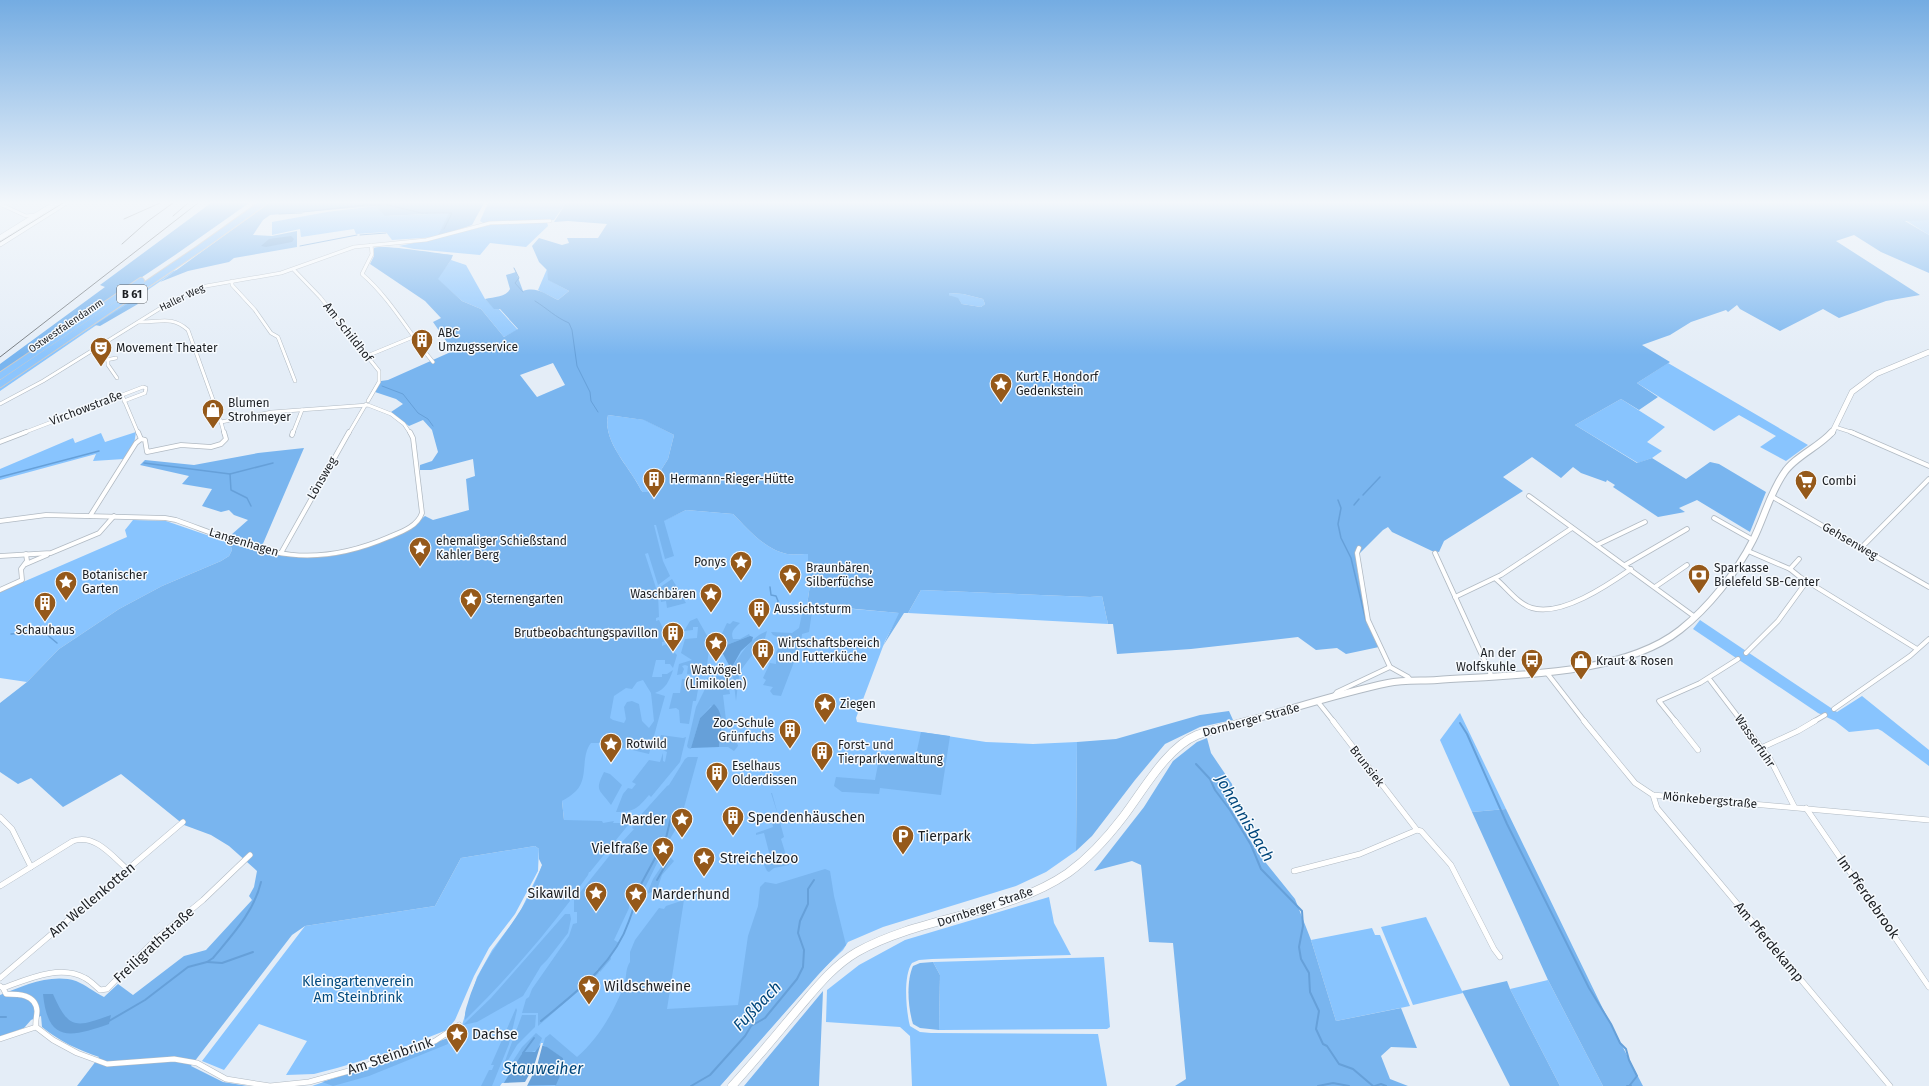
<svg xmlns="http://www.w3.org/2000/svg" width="1929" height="1086" viewBox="0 0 1929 1086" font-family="'Fira Sans',sans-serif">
  <rect width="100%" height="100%" fill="#e4edf7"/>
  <g fill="#88c4fe">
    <path d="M 488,203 L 566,203 L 554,220 L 483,223 L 480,221 Z"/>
    <path d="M 375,206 L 386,216 L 450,213 L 437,237 L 392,240 L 386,232 L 356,234 L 354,229 L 301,237 L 300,229 L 272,235 L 272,222 L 327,212 Z"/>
    <path d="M 1905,220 L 1929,220 L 1929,235 Z"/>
    <path d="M 547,222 L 548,226 L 526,247 L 490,243 L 480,255 L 414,249 L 399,246 L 438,238 L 490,225 Z"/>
    <path d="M 451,260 L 466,265 L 485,299 L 494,308 L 499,309 L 518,330 L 504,337 L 481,309 L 462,301 L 437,279 Z"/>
    <path d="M 547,269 L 549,280 L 569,291 L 558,300 L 538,290 Z"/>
    <path d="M 177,270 L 0,391 L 0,388 L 173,271 Z"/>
    <path d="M 949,293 L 963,294 L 983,299 L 985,304 L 981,307 L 962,304 L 959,300 L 949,295 Z"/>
    <path d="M 1668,363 L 1808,445 L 1786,461 L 1760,447 L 1776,436 L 1739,415 L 1714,431 L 1637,383 Z"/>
    <path d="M 1621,399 L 1665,427 L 1647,442 L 1662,451 L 1652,458 L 1638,463 L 1575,425 Z"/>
    <path d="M 608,415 L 645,420 L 674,435 L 668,459 L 647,492 L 643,492 L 641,490 C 631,468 602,442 608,415 Z"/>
    <path d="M 136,432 L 134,444 L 124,459 L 93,461 L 96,454 L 0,480 L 0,469 L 73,438 L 75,443 L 101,433 L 105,442 Z"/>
    <path d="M 686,510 L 733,514 C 748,529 764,549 787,554 C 793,555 802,554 808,554 L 808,581 L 810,585 L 807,605 L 900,613 L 885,641 L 856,718 L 857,722 L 986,742 L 1033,744 L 1077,742 L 1076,851 L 1046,872 L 1016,886 L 883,927 L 848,942 L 843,950 L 821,971 L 720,1086 L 312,1086 L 416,1051 L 448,1038 L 462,1025 L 477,977 L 492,950 L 519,914 L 564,820 L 562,801 L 645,554 L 652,526 Z"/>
    <path d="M 133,520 L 166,521 L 230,543 L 232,550 L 229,556 L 221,561 L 162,586 L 119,609 L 59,649 L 27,682 L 0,678 L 0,592 L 127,537 L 125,530 Z"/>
    <path d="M 921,590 L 1089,597 L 1102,596 L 1108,624 L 908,613 Z"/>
    <path d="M 1700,620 L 1837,712 L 1862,696 L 1929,750 L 1929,766 L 1882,731 L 1878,729 L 1849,732 L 1835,721 L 1818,713 L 1693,629 Z"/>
    <path d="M 1460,713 L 1506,809 L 1472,812 L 1440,740 Z"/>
    <path d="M 535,846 L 539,849 L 538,871 L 515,914 L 489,948 L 474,976 L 455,1020 L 447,1030 L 391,1052 L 337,1068 L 314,1074 L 286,1075 L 307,1041 L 259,1024 L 224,1070 L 202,1061 L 305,926 L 435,906 L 461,858 Z"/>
    <path d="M 1049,897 L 1054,923 L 1071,955 L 932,959 L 919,960 L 912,963 C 903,976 906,1011 910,1026 L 920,1032 L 931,1033 L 1098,1034 L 1107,1086 L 912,1086 L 910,1036 L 900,1027 L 826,1022 L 827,990 L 859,965 L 905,940 Z"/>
    <path d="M 1426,917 L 1463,993 L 1413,1005 L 1381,927 Z"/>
    <path d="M 1372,928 L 1375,935 L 1380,935 L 1410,1006 L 1336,1021 L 1311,940 Z"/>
    <path d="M 1104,957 L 1110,1027 L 1107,1029 L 939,1030 L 940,975 L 933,962 Z"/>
    <path d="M 1548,980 L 1603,1086 L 1560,1086 L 1510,989 Z"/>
  </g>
  <g fill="#79b5ef" fill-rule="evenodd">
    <path d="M 211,203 L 249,203 L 175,255 L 0,372 L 0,364 L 105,287 L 100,285 Z"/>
    <path d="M 269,203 L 484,203 L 472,225 L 437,237 L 449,213 L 385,216 L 375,206 L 270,215 L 263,220 L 253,235 L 272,236 L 297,231 L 297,247 L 234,258 L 229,262 L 188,271 L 160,282 Z"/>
    <path d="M 566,203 L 1929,203 L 1929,220 L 1905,221 L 1929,235 L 1929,273 L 1881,252 L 1854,235 L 1836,241 L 1920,295 L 1886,301 L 1839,318 L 1823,309 L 1780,331 L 1740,309 L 1737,305 L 1728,312 L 1726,310 L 1691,322 L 1670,335 L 1642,345 L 1670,362 L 1637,383 L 1658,397 L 1639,410 L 1621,399 L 1575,425 L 1637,463 L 1652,458 L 1686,479 L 1710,462 L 1719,464 L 1766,492 L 1750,532 L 1697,500 L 1679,508 L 1685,512 L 1658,517 L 1613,487 L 1615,485 L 1607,480 L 1606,482 L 1581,473 L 1573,467 L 1561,478 L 1532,457 L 1503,477 L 1523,491 L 1444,541 L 1439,552 L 1432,551 L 1392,532 L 1388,527 L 1383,530 L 1359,554 L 1357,568 L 1366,619 L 1379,647 L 1346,654 L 1337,648 L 1316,650 L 1298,637 L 1191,649 L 1117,654 L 1113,624 L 1108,624 L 1102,596 L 1090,597 L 921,590 L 908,613 L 904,613 L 883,646 L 899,613 L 813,605 L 809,632 L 802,634 L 801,644 L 781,696 L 773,695 L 770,691 L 773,687 L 763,685 L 766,680 L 763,678 L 770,663 L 776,664 L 776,652 L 785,640 L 773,635 L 771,632 L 792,633 L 799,628 L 802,614 L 806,612 L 810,585 L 808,581 L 808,554 C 802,554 793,555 787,554 C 764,549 748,529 733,514 L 686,510 L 664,521 L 674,556 L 665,559 L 656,525 L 654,525 L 663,561 L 670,576 L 658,585 L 648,553 L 645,554 L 658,594 L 659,617 L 656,618 L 656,621 L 659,620 L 669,641 L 662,642 L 662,646 L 669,643 L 675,652 L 672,654 L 675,653 L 677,655 L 673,668 L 670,664 L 665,664 L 665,660 L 656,660 L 652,677 L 662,677 L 662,674 L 667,674 L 673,670 C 669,681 666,689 655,693 L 665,696 L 649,754 L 603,743 L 591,743 C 580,757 589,778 576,791 C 572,795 567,798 562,801 L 564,820 L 602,821 L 603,823 L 614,821 L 613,823 L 621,823 L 623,819 L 629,820 L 629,824 L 590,872 L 589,872 L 588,875 L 573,896 L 569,897 L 570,901 C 538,943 503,983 465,1020 C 464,1012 467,1006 469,999 C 481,963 498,945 518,914 C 528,900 536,881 542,865 L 539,859 L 539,849 L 535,846 L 461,858 L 435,906 L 305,926 L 292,935 L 191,1066 L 223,1082 L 248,1086 L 77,1086 L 99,1057 C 78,1050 59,1041 42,1027 L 41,1016 L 31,1020 L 24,1028 L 0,1037 L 0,995 C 23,986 51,973 76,981 C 86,985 94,992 104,997 L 118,984 L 133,995 L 184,956 L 206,950 L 252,900 L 249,896 L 254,887 L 257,871 L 229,846 L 211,835 L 184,825 L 121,774 L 63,807 L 31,778 L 18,784 L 0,772 L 0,703 L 27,682 L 59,649 L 119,609 L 162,586 L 221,561 L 229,556 L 232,550 L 230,543 C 271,556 315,564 357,550 C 366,546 375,542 385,538 C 399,532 413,527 425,516 L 433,520 L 469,510 L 466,479 L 475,476 L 473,459 L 431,470 L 420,470 L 420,465 L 432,461 L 438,452 L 432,430 L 423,420 L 409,426 L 391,412 L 403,404 L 396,399 L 375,392 L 381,381 L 388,380 L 453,351 L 433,322 L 441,318 L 425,301 L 370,264 L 374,256 L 374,248 C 382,244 439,254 453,255 L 451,260 L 438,279 L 462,301 L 481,309 L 504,337 L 518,329 L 500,309 L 494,309 L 485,299 C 494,297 506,297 510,289 L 506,275 L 516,272 L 523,291 C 536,286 546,294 558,300 L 569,291 L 548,280 L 547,270 L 539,262 L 532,246 L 539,238 L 562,245 L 569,243 L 567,238 L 598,238 L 607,224 L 568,221 L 554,222 ZM 949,293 L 963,294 L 983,299 L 985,304 L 981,307 L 962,304 L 958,298 L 949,295 ZM 553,363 L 565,385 L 537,397 L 520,375 ZM 608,415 L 644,420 L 674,435 L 668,459 L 647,492 L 643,492 L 641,490 C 631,468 602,442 608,415 ZM 643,680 L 651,693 L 654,721 L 649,728 L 642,721 L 639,704 L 632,701 L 627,702 L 624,707 L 626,719 L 624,723 L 613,720 L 610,718 L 614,696 L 626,688 L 632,689 L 637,682 Z"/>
    <path d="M 133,300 L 138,304 L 100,326 L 95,325 Z"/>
    <path d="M 304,448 L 262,546 L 231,535 L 248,520 L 234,515 L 229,510 L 221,512 L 202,506 L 212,489 L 182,484 L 189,476 L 140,465 L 145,460 L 194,465 L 258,453 Z"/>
    <path d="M 672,579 L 680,592 L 677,594 L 680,593 L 686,603 L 667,608 L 666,601 L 661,602 L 659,588 Z"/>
    <path d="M 697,618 L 710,641 L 706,673 L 687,674 L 688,666 L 685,665 L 682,666 L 684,669 L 682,674 L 677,675 L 679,664 L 692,660 L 681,653 L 685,639 L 697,638 L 698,627 L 693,627 L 693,630 L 684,631 L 690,621 Z"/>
    <path d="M 733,621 L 740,623 C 735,628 730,631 733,639 L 740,639 L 749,634 L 750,636 L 724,646 L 722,649 C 718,640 723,631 727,623 L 730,624 Z"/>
    <path d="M 767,631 L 765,638 L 741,670 L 739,676 L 736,701 L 732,669 L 730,667 L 732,667 C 742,653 750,638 767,631 Z"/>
    <path d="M 718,676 L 727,677 L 730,694 L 723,695 L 726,720 L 724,734 L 735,737 L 738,746 L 734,751 L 728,747 L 719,747 C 720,734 721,720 717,707 L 711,706 L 700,718 L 691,749 L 688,748 L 687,746 L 696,707 L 704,691 L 707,678 Z"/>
    <path d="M 700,678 L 696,701 L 693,701 L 689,724 L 680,723 L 679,710 L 676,708 L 669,709 L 673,693 L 680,693 L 682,679 Z"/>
    <path d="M 1229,711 L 1233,720 L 1200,727 L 1165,744 L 1135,780 L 1092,836 L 1076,851 L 1077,742 L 1116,739 L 1200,715 Z"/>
    <path d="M 921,732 L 950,736 L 941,795 L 880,788 L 879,794 L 846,792 L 842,792 L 834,786 L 836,777 L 875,780 L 879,759 L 914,764 Z"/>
    <path d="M 661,735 L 683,738 L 686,737 L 680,762 L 651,797 L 649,795 C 637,809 634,812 616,812 L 623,794 L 628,788 L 632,789 L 636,784 L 632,782 L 649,760 L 660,762 L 663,753 L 663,761 L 665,762 L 667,752 L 657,747 Z"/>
    <path d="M 1207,738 L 1211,753 L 1232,784 L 1233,789 L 1226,800 L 1258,853 L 1295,899 L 1311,940 L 1336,1021 L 1401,1008 L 1417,1048 L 1391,1047 L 1381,1056 L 1390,1079 L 1408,1086 L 1175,1086 L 1186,1079 L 1173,943 L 1149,942 L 1141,865 L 1132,861 L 1094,871 L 1144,807 L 1173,761 L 1197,742 Z"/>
    <path d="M 688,757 L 698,757 L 680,822 L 664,849 L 639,900 L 629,899 L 629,908 L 614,940 L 619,943 L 610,955 L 611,959 L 600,972 L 598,969 L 595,972 L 597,971 L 599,973 L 538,1026 L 538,1013 L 522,1013 L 526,999 L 529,997 L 532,989 L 569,936 L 573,924 L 577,923 L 577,912 L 574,912 L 574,900 L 610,855 L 616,854 L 621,849 L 618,845 L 623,841 L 634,829 L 632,828 L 636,823 L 638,822 L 639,817 L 667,786 L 669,785 L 685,759 Z"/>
    <path d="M 604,772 L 610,774 L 622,785 L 611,805 C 600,789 594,792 604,772 Z"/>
    <path d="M 771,793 L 772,793 L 784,837 L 781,839 L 789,865 L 774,868 L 769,872 L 767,871 L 763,863 L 771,860 L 764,833 L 756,835 L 756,833 L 773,827 L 770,815 L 777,812 Z"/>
    <path d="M 1506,809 L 1603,1009 L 1643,1086 L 1603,1086 L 1548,980 L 1472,812 Z"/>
    <path d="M 670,857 L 674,861 L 662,875 L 657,890 L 647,894 L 653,879 L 667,858 Z"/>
    <path d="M 825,869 L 830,871 L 834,896 L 846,945 L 818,975 L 720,1086 L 555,1086 L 563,1058 L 543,1045 L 545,1038 L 550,1034 L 577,1057 C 598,1039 614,1012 624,985 C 627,977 625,969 630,962 L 630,952 L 635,940 L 659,908 L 664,909 L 666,906 L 684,900 L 667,1009 L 738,1005 L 748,936 L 758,906 L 760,887 L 765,882 L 776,884 Z"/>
    <path d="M 565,914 L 570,914 L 571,919 L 568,933 L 547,960 L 541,966 L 523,996 L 477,1022 L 463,1025 L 491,998 Z"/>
    <path d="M 933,962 L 940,975 L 939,1030 L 920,1028 L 913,1024 C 908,1008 906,982 913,966 L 920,963 Z"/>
    <path d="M 1507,981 L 1510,989 L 1560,1086 L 1510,1086 L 1462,991 Z"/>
    <path d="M 823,991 L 819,1086 L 743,1086 L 744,1086 Z"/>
    <path d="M 516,1008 L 517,1010 L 509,1044 L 492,1086 L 481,1086 L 489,1070 L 492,1070 L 494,1065 L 491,1065 Z"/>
    <path d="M 522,1015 L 536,1015 L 535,1027 L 517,1045 L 501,1072 Z"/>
    <path d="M 536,1033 L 542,1038 L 537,1050 L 529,1053 L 523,1052 L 515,1066 L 511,1064 L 522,1047 Z"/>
    <path d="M 448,1038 L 448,1044 L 369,1076 L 333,1086 L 322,1082 L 370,1067 Z"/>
  </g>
  <g fill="#66a0d9">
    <path d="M 291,236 L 294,239 L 292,242 L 266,247 L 261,246 L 269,239 Z"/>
    <path d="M 750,636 L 753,637 L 752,641 L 741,651 L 732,667 L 730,667 L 722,652 L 724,646 Z"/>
    <path d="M 714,704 C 726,715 720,733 719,747 L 691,748 L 700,718 Z"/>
    <path d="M 43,994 L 53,994 C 69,1031 77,1027 111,1015 L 109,1024 C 71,1037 48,1044 43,994 Z"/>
    <path d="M 540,1045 L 547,1047 L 563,1058 L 562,1071 L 556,1085 L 502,1086 L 523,1052 L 535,1052 Z"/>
  </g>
  <path fill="#e4edf7" d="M 541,1043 L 543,1043 L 537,1066 L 527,1086 L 500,1086 L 502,1083 L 525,1082 L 534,1066 Z"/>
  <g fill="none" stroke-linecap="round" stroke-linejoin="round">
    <g stroke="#66a0d9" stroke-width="1">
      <path d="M 384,204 L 421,213 L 452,213 L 444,229"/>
      <path d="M 367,205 L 381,205"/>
      <path d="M 303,212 L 365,205 L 367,203"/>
      <path d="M 279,214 L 302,213"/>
      <path d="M 360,235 L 386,233"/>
      <path d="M 300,246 L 357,235"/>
      <path d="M 514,268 L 519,278 L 515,283 L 523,292"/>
      <path d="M 535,301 C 548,309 555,317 569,323 L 572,330 L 577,366 L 590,392 L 591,401 L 598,412"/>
      <path d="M 382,386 L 403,394 L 418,413 L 428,419 L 433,426"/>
    </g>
    <g stroke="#66a0d9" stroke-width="1.5">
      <path d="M 144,463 L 230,474 L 273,463"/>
      <path d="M 230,474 L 231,490 L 247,498 L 251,506"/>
      <path d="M 0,477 L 99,451"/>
      <path d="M 1363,495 L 1380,477"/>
      <path d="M 1338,500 L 1341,508 L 1338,524 L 1341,538 L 1351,558 L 1366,621"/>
      <path d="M 1354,505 L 1359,499"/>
      <path d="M 770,587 L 771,595 L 776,596 L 778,601 L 777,611"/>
      <path d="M 26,633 L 37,632 L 40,634"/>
      <path d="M 42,633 L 45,633 L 57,643"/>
      <path d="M 11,634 L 21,633"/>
    </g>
    <g stroke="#66a0d9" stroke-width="2">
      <path d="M 1460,723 L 1467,734 L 1507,824 L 1589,988 L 1611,1024 L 1620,1043 L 1626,1049 L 1629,1060 L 1637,1076 L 1630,1085"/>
      <path d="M 1196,764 L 1210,779 L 1215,790 L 1230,810 L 1251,845 L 1261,869 L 1302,911 L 1303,926 L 1299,947 L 1301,959 L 1309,973 L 1310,992 L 1319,1011 L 1316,1029 L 1323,1044 L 1327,1046 L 1339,1064 L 1353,1069 L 1373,1086"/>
      <path d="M 657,880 L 668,861"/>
      <path d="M 634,897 L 666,838 L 671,817"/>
      <path d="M 207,962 L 222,963 L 253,952"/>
      <path d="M 0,1017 L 6,1017"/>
      <path d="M 109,1021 L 145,1000 L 188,967 L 207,962 L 213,958 C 232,935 254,912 261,882"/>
      <path d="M 541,1021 C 576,992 614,965 629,921 C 631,915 634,909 634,903"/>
      <path d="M 523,1053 L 534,1038"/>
      <path d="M 691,1086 L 710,1075 L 745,1036 L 751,1026 L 765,1018 L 797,979 L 803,967 L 804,950 L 798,933 L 800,921 L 808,904 L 808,889 L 814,880"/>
      <path d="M 1318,1086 L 1333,1083 L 1349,1086"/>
      <path d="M 1375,1086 L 1381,1084 L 1386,1086"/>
      <path d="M 1627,1086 L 1631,1086"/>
    </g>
    <g stroke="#b1bac3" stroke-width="4">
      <g id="street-far2">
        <path d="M 0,204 L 26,216 L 35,215"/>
        <path d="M 371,245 L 372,254 L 362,274 C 390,298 409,333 433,362"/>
        <path d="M 294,270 L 320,297 L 379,371 L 379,382 L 368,401"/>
        <path d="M 232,281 L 232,285 L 255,310 L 271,333 L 278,337 L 295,381"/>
        <path d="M 139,322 C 159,323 171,315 188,330 L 221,422 L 272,412 L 368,405 L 391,414 L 404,424 L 410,433"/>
        <path d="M 92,351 L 106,360 L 116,358"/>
        <path d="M 367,356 L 413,337"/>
        <path d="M 108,360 L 108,365 L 117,378"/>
        <path d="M 122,395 L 138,433"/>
        <path d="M 0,404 L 43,381 L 172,301 L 206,286 L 281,273 L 354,247 L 426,240 L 490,223 L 550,221"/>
        <path d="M 221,422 L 224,433"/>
        <path d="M 1835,427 L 1854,433"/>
        <path d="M 23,433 L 143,387 L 146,388 L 145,393 L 124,401"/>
        <path d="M 293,433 L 302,410"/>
        <path d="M 349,433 L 366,404"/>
      </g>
    </g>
    <g stroke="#b1bac3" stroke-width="5.5">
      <g id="street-far1">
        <path d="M 138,432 L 141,439 L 145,440 L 147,452 L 181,445 L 211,447 L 221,444 L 226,439 L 224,432"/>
        <path d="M 1851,432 L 1929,466"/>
        <path d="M 292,435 L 293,432"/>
        <path d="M 0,442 L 26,432"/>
        <path d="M 1529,496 L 1695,617"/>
        <path d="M 1771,496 L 1929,587"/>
        <path d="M 90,516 L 136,443 L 141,439"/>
        <path d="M 1714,518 L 1753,540"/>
        <path d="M 0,521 L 46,515 L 165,518 L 176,520 C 257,549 303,574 389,537 C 401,532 417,527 422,513 L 413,438 L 410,432"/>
        <path d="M 1597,545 L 1645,522"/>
        <path d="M 1359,548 L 1357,553 L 1368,620 L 1390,667 L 1408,677 L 1411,681"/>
        <path d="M 1861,548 L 1929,479"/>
        <path d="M 1748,551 L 1790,569 L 1800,577 L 1917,649"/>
        <path d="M 281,553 L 349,432"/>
        <path d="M 1435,553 L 1491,675"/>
        <path d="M 0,556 L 51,553 L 99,533 L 114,516"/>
        <path d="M 26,564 L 47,555"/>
        <path d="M 1625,565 L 1687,529"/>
        <path d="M 1790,569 L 1799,559"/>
        <path d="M 1496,579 C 1507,588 1518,604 1532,608 C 1561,617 1608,585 1631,569"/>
        <path d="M 1655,587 L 1687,565"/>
        <path d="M 0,590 L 22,580 L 21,569 L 27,561 L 26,554"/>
        <path d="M 1455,597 L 1501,575 L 1572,528"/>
        <path d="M 1746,653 L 1778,621 L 1807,581"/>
        <path d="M 1547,673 L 1585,722"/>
        <path d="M 1710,680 L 1742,722"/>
        <path d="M 1334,696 L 1337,692 L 1390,667"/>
        <path d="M 1318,702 L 1334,722"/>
        <path d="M 1834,709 L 1910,656 L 1929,639"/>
        <path d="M 1676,722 L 1659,701 L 1700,683 L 1738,659"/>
        <path d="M 1813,722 L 1825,715"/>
      </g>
    </g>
    <g stroke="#b1bac3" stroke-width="6">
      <g id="street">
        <path d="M 1333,721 L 1417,830 L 1421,831 L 1451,865 L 1494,949 L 1500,957"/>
        <path d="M 1584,721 L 1635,783 L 1653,795 L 1929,820"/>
        <path d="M 1675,721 L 1698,750"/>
        <path d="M 1741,721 L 1770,759 L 1794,806"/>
        <path d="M 1761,748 L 1798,731 L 1815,721"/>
        <path d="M 1653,795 L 1657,808 L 1890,1086"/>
        <path d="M 1806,808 L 1929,987"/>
        <path d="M 0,817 L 12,829 L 31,867"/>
        <path d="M 1294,871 L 1360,854 L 1417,830"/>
        <path d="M 0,886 L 73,841 C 95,833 113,857 128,870"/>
        <path d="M 0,978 L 183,822"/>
        <path d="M 0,986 L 3,988 C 28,979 60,964 85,978 C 91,981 95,986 100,990 L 107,989 L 156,939 L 203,900 L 250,855"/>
        <path d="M 3,988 L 6,994 C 18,994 36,994 37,1011 C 37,1016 35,1021 36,1027 L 53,1040 L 77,1053 L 107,1064 L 174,1059 L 197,1063 L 226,1079 L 270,1086 L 309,1082 L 356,1069 L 435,1041 L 459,1025"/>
        <path d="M 0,1039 L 36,1027"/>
      </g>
    </g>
    <g stroke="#b1bac3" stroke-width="6">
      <g id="secondary-far2">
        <path d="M 0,238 L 56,203"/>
        <path d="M 0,244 L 65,203"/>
        <path d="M 1832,433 L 1852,392 L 1876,374 L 1929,352"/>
      </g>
    </g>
    <g stroke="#b1bac3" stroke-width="8">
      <path id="secondary-far1" d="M 1244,722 C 1292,709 1340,693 1388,683 C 1403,680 1421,681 1437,680 C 1509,675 1622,676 1680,630 C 1708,608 1737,572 1753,540 C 1764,518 1770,493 1784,473 C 1794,457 1819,447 1832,432"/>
    </g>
    <g stroke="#b1bac3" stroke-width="9">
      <path id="secondary" d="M 732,1086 C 755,1061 776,1035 798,1009 C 816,988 833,966 857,952 C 923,915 1005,916 1068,873 C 1090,857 1107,838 1123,817 C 1143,791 1166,748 1197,735 C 1213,729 1231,726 1248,721"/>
    </g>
    <g stroke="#c9c9ca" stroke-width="8">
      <g id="highway">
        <path d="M 0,376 L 141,281"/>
        <path d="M 0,384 L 200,248 L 263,203"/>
      </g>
    </g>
    <use href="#street-far2" stroke="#fff" stroke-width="3"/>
    <use href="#street-far1" stroke="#fff" stroke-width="4"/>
    <use href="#street" stroke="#fff" stroke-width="5"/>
    <use href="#secondary-far2" stroke="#fff" stroke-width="5"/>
    <use href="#secondary-far1" stroke="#fff" stroke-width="6"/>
    <use href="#secondary" stroke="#fff" stroke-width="8"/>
    <use href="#highway" stroke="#8cc5fd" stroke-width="6"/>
    <path stroke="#72787e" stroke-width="1" d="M 0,242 L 63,203"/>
    <g stroke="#72787e" stroke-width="1">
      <path d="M 173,216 L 188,203"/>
      <path d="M 124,219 L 160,203"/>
      <path d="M 122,244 L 148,221 L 173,203"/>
      <path d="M 0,357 L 198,203"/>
    </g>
  </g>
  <linearGradient id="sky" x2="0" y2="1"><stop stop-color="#74ace2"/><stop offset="0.57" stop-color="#f3f7fb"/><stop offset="1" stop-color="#f3f7fb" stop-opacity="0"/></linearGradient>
  <rect width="1929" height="355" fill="url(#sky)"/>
  <defs>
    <g id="building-pin" transform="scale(1.15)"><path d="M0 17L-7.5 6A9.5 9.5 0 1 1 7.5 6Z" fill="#95591a" stroke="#f6fafe"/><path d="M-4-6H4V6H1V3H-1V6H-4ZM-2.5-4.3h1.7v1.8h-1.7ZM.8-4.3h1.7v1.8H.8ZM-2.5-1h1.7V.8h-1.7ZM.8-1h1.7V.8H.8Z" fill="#fff"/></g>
    <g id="theatre-pin" transform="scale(1.15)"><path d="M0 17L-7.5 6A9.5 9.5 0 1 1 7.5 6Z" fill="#95591a" stroke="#f6fafe"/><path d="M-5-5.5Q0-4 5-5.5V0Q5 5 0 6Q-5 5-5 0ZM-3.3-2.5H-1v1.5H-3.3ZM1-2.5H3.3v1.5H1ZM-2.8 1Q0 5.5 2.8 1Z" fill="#fff"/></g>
    <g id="sight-pin" transform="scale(1.15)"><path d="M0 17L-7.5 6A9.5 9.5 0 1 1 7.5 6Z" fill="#95591a" stroke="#f6fafe"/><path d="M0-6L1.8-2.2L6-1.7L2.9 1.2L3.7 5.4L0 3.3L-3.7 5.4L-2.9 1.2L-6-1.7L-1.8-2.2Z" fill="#fff"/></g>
    <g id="shop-pin" transform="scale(1.15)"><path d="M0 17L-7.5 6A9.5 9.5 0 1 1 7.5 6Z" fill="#95591a" stroke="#f6fafe"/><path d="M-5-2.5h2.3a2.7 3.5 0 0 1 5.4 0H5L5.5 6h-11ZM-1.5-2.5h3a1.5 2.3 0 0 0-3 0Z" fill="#fff"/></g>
    <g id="supermarket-pin" transform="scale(1.15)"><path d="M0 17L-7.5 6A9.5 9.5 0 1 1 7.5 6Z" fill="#95591a" stroke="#f6fafe"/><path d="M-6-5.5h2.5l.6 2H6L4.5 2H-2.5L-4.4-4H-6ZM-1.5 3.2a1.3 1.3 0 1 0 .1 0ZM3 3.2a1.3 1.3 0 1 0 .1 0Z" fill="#fff"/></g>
    <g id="bank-pin" transform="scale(1.15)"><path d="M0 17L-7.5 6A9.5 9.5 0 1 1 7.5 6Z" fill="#95591a" stroke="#f6fafe"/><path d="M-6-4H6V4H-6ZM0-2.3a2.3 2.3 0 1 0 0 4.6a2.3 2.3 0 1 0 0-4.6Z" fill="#fff"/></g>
    <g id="bus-pin" transform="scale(1.15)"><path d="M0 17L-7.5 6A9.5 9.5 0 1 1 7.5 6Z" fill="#95591a" stroke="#f6fafe"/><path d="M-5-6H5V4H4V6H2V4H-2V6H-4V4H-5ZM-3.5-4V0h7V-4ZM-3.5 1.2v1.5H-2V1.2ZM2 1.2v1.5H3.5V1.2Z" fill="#fff"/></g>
    <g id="parking-pin" transform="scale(1.15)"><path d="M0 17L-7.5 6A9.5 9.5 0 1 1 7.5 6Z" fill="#95591a" stroke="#f6fafe"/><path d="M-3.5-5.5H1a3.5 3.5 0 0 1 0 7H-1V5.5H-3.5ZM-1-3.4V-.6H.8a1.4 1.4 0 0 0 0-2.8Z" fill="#fff"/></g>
  </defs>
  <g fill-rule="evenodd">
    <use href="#building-pin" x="422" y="340"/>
    <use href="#theatre-pin" x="101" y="348"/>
    <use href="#sight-pin" x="1001" y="384"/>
    <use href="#shop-pin" x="213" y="410"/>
    <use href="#building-pin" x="654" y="479"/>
    <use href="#supermarket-pin" x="1806" y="481"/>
    <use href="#sight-pin" x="420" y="548"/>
    <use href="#sight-pin" x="741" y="562"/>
    <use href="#sight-pin" x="790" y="575"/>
    <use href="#bank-pin" x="1699" y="575"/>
    <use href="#sight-pin" x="66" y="582"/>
    <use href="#sight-pin" x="711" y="594"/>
    <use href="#sight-pin" x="471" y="599"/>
    <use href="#building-pin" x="45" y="603"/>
    <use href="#building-pin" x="759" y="609"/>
    <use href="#building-pin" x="673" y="633"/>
    <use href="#sight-pin" x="716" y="643"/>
    <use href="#building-pin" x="763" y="650"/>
    <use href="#bus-pin" x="1532" y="660"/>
    <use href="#shop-pin" x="1581" y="661"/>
    <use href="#sight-pin" x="825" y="704"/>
    <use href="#building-pin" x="790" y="730"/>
    <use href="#sight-pin" x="611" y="744"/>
    <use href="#building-pin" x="822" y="752"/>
    <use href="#building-pin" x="717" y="773"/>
    <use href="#building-pin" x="733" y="817"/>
    <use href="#sight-pin" x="682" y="819"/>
    <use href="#parking-pin" x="903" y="836"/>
    <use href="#sight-pin" x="663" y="848"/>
    <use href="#sight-pin" x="704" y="858"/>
    <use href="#sight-pin" x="596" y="893"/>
    <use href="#sight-pin" x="636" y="894"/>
    <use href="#sight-pin" x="589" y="986"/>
    <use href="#sight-pin" x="457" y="1034"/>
  </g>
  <g text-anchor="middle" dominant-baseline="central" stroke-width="3" stroke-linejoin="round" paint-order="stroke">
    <g font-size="10" fill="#1c1f23" stroke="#f6fafe">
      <text transform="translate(182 298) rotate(-26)">Haller Weg</text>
      <text transform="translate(66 326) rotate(-34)">Ostwestfalendamm</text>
    </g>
    <rect fill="#f6fafe" stroke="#5d6165" stroke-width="1" x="117" y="285" width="30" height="18" rx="3"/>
    <g font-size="11" font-weight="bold" fill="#1c1f23">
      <text x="132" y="294">B 61</text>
    </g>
    <g font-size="12" fill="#1c1f23" stroke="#f6fafe">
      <text transform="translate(348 332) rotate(52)">Am Schildhof</text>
      <text transform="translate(86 408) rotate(-21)">Virchowstraße</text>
      <text transform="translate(322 478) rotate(-60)">Lönsweg</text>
      <text transform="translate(1850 541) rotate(30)">Gehsenweg</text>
      <text transform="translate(244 542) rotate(17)">Langenhagen</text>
      <text transform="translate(1251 720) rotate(-15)">Dornberger Straße</text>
      <text transform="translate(1755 741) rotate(55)">Wasserfuhr</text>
      <text transform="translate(1367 766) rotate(52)">Brunsiek</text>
      <text transform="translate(1710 800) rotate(5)">Mönkebergstraße</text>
      <text transform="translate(985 907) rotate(-19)">Dornberger Straße</text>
    </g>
    <g font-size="12" fill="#1c1f23" stroke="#f6fafe" text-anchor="start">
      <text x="438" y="333">ABC<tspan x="438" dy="14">Umzugsservice</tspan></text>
      <text x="116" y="348">Movement Theater</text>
      <text x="1016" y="377">Kurt F. Hondorf<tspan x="1016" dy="14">Gedenkstein</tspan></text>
      <text x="228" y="403">Blumen<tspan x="228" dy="14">Strohmeyer</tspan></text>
      <text x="670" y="479">Hermann-Rieger-Hütte</text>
      <text x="1822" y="481">Combi</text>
      <text x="436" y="541">ehemaliger Schießstand<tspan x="436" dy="14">Kahler Berg</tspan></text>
      <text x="726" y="562" text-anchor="end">Ponys</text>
      <text x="806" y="568">Braunbären,<tspan x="806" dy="14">Silberfüchse</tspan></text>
      <text x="1714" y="568">Sparkasse<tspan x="1714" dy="14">Bielefeld SB-Center</tspan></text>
      <text x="82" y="575">Botanischer<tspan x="82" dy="14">Garten</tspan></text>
      <text x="696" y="594" text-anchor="end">Waschbären</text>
      <text x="486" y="599">Sternengarten</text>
      <text x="774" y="609">Aussichtsturm</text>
      <text x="45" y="630" text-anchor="middle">Schauhaus</text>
      <text x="658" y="633" text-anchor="end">Brutbeobachtungspavillon</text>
      <text x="778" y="643">Wirtschaftsbereich<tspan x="778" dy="14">und Futterküche</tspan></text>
      <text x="1516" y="653" text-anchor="end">An der<tspan x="1516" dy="14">Wolfskuhle</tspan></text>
      <text x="1596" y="661">Kraut &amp; Rosen</text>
      <text x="716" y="670" text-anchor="middle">Watvögel<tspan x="716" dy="14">(Limikolen)</tspan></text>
      <text x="840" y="704">Ziegen</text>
      <text x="774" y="723" text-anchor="end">Zoo-Schule<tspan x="774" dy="14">Grünfuchs</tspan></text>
      <text x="626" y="744">Rotwild</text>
      <text x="838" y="745">Forst- und<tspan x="838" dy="14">Tierparkverwaltung</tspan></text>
      <text x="732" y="766">Eselhaus<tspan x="732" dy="14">Olderdissen</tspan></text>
    </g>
    <g font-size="14" fill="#1c1f23" stroke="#f6fafe" text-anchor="start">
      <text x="748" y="817">Spendenhäuschen</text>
      <text x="666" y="819" text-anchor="end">Marder</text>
      <text x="918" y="836">Tierpark</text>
      <text x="648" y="848" text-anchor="end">Vielfraße</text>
      <text x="720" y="858">Streichelzoo</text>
      <text x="580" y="893" text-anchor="end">Sikawild</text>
      <text x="652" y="894">Marderhund</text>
      <text x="604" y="986">Wildschweine</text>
      <text x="472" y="1034">Dachse</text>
    </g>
    <g font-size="14" fill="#1c1f23" stroke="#f6fafe">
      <text transform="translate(1868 897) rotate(55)">Im Pferdebrook</text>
      <text transform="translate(92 900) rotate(-40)">Am Wellenkotten</text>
      <text transform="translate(1769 942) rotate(50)">Am Pferdekamp</text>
      <text transform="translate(154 945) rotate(-43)">Freiligrathstraße</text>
      <text transform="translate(390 1056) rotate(-19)">Am Steinbrink</text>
    </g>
    <g font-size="14" fill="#034a7e" stroke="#f6fafe">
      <text x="358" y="981">Kleingartenverein<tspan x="358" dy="16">Am Steinbrink</tspan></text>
    </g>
    <g font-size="16" font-style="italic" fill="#00467b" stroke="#f6fafe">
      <text transform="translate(1245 818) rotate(59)">Johannisbach</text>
      <text transform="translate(757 1006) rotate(-46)">Fußbach</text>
      <text x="543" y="1068">Stauweiher</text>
    </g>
  </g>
</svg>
